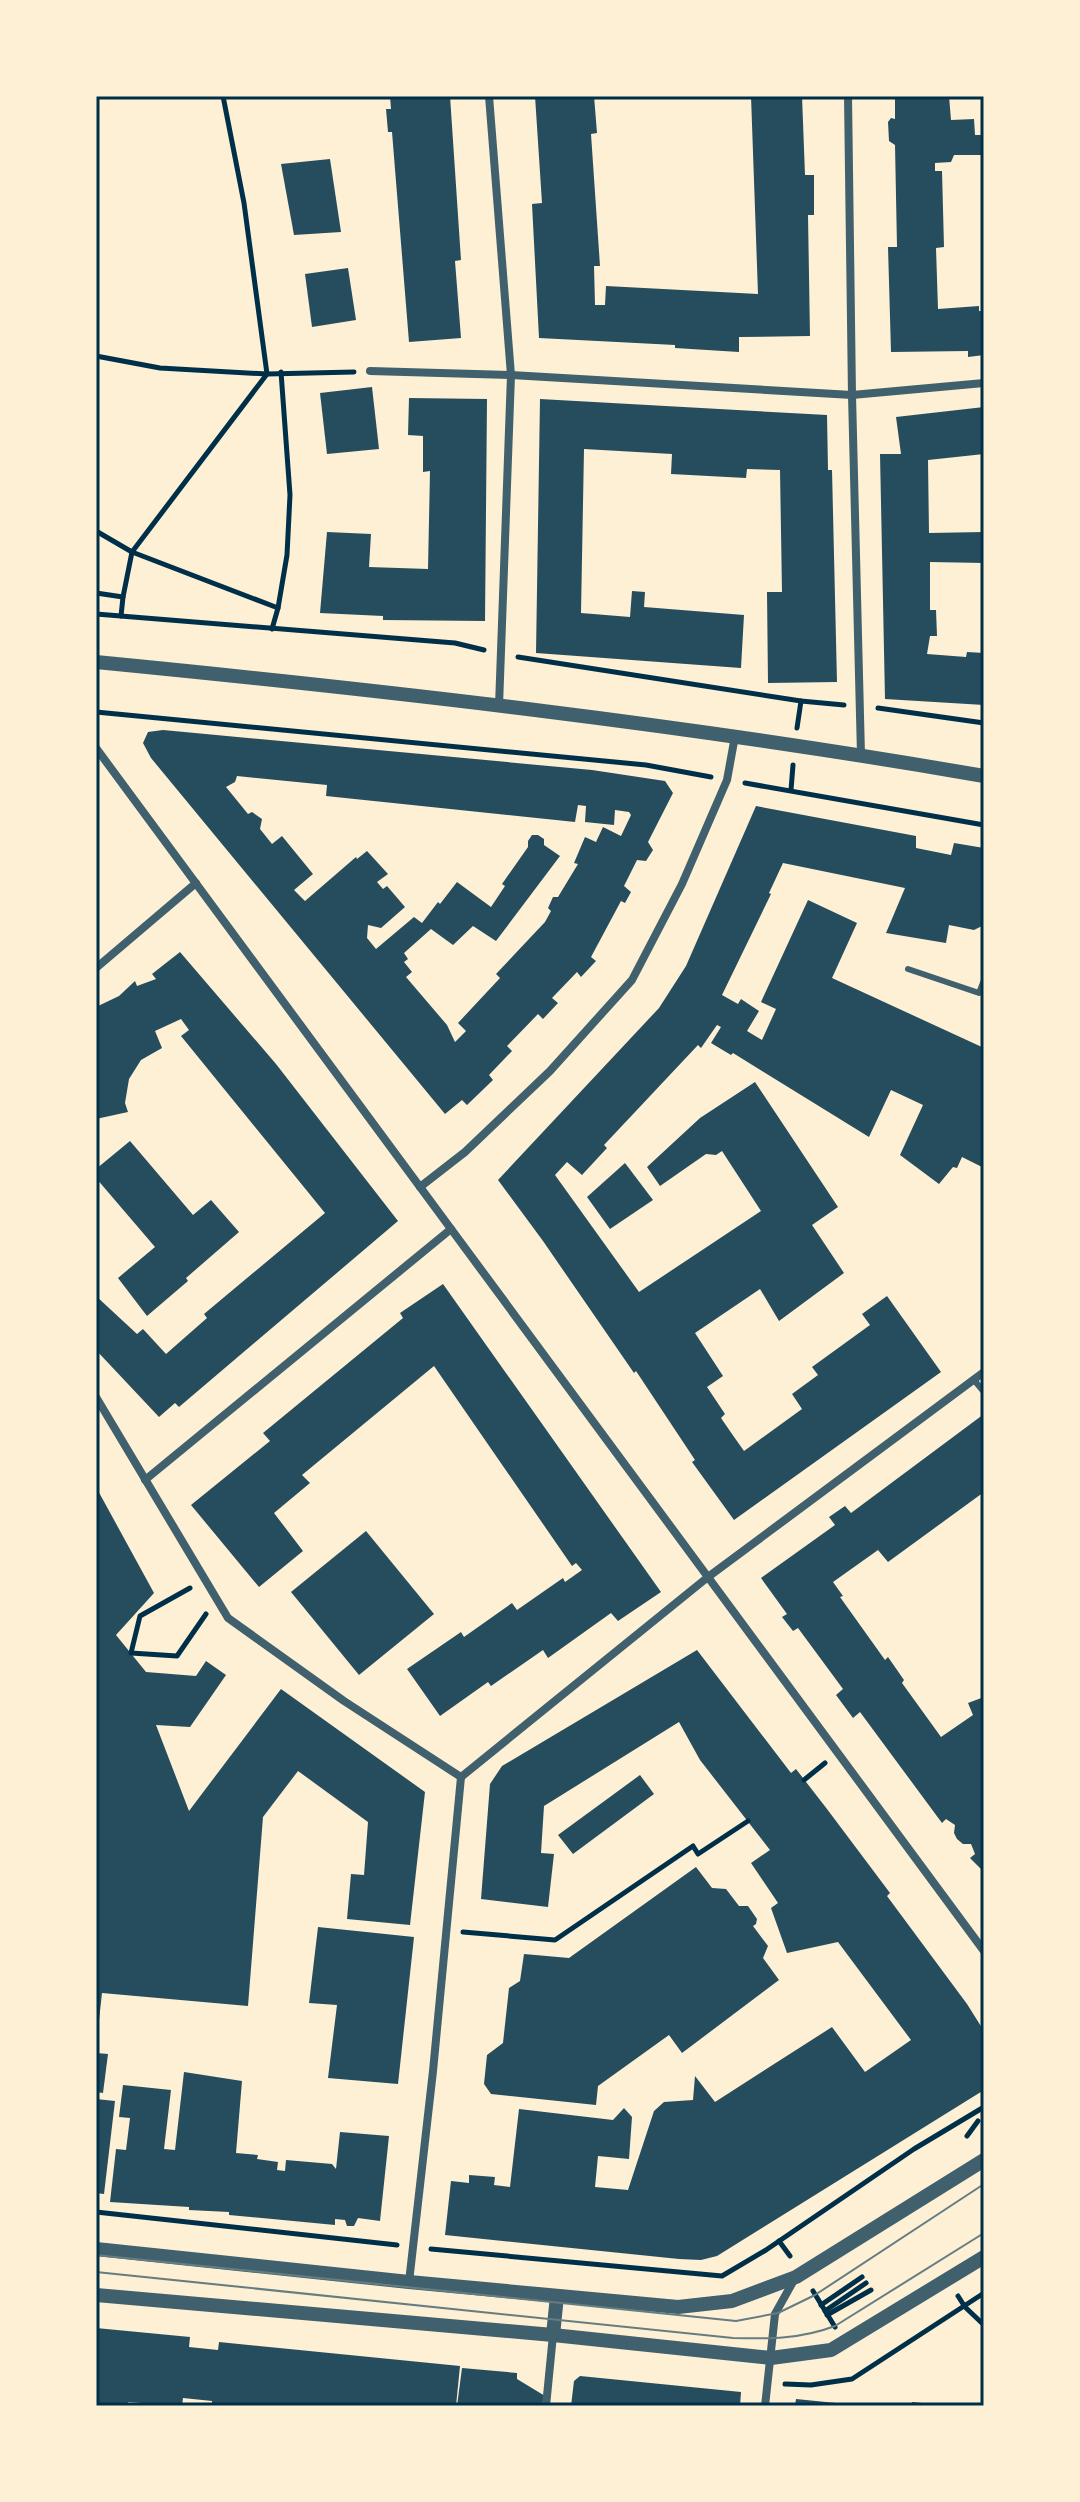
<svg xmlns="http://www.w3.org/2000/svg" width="1080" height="2502" viewBox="0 0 1080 2502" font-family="Signika,sans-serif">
  <rect width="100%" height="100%" fill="#fdf0d5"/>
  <g fill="#264d5e" fill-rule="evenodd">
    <path d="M 390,96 L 450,96 L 461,260 L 455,261 L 461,338 L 409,342 L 392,132 L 388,132 L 386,109 L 391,109 Z"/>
    <path d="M 535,96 L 594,96 L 597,133 L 591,134 L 600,266 L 594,266 L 595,305 L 605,305 L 606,286 L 758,294 L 751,96 L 802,96 L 805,175 L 814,175 L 814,215 L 808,215 L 810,336 L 739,337 L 739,352 L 675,348 L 675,345 L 539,338 L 532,204 L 542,203 Z"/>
    <path d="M 895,96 L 949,96 L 951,120 L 974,119 L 975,135 L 984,135 L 984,155 L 954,155 L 951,162 L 935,163 L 935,171 L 942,171 L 944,247 L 936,248 L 938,309 L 979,306 L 979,311 L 984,311 L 984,355 L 968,357 L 968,351 L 891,352 L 888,247 L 897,247 L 895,145 L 889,141 L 888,122 L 891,118 L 895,119 Z"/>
    <path d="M 330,159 L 341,232 L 294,235 L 281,164 Z"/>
    <path d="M 348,268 L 356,320 L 312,327 L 305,274 Z"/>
    <path d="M 372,387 L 379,449 L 327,454 L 320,393 Z"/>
    <path d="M 409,398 L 487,399 L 485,621 L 383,620 L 383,616 L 320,613 L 327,532 L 371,534 L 369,567 L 428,569 L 430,471 L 423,472 L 423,436 L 408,435 Z"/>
    <path d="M 540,399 L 827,415 L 828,470 L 832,470 L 837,682 L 768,683 L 767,592 L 782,592 L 780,470 L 747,469 L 746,478 L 671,474 L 672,454 L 584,449 L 581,613 L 630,617 L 632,591 L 645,592 L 644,607 L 744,615 L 741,668 L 536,653 Z"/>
    <path d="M 984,407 L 984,454 L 928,460 L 929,533 L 984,532 L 984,563 L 930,562 L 930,610 L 936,610 L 937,636 L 930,636 L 927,654 L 966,657 L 967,652 L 984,653 L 984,705 L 885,699 L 880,454 L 901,454 L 896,417 Z"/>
    <path d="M 163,730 L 592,770 L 665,781 L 673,793 L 648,842 L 653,850 L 646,861 L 637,860 L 624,886 L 631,892 L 625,903 L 621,901 L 591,957 L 596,961 L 581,977 L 577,972 L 552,998 L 558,1003 L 543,1019 L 538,1014 L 507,1046 L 512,1051 L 489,1075 L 493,1080 L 467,1105 L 462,1100 L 445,1114 L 151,758 L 143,743 L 148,732 ZM 237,776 L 327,785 L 326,796 L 575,822 L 578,805 L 586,806 L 585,822 L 614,825 L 615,810 L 629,812 L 631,815 L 621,836 L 603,827 L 596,842 L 585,837 L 574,863 L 578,864 L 558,897 L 553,897 L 548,908 L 551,911 L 545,922 L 496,974 L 500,978 L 458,1023 L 466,1031 L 455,1042 L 447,1025 L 406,977 L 412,972 L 404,962 L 408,959 L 404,953 L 431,929 L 453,945 L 473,926 L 496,941 L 560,856 L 544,845 L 544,839 L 538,835 L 532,835 L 528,841 L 528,847 L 502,884 L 505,886 L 491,907 L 457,882 L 440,904 L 438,902 L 422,923 L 414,917 L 376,949 L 367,938 L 368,925 L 381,928 L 405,907 L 387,886 L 383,889 L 377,882 L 388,874 L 367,851 L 357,859 L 356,857 L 305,901 L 294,890 L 313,874 L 282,836 L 272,844 L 260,829 L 262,819 L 252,812 L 248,814 L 226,787 L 235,782 Z"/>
    <path d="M 756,806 L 916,836 L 916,848 L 951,855 L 954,843 L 984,848 L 984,925 L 974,930 L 949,925 L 946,943 L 886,933 L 905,888 L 783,863 L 769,893 L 771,894 L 722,995 L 738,1004 L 741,999 L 759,1011 L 747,1031 L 762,1040 L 776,1009 L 761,1002 L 808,900 L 857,923 L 832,978 L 984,1048 L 984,1168 L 962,1157 L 957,1168 L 953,1167 L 939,1184 L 900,1155 L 923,1105 L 891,1090 L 869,1137 L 733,1053 L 731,1055 L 711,1043 L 721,1027 L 717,1025 L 701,1048 L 698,1045 L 604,1145 L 607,1148 L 582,1175 L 567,1162 L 555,1175 L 639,1292 L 761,1211 L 722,1151 L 716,1155 L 706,1154 L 660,1186 L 647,1167 L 700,1118 L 755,1082 L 838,1207 L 812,1225 L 844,1273 L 779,1321 L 760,1289 L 695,1333 L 723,1376 L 707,1387 L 725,1414 L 721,1418 L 732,1434 L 744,1451 L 802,1409 L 792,1394 L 818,1375 L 812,1367 L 870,1325 L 862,1314 L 887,1296 L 941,1372 L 734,1520 L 692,1462 L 695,1460 L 636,1371 L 634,1373 L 543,1241 L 498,1180 L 659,1008 L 686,966 Z"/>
    <path d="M 180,952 L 276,1064 L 398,1221 L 179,1407 L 175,1403 L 159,1417 L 96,1350 L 96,1296 L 137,1334 L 143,1329 L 166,1354 L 207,1318 L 204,1314 L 325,1213 L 181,1036 L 189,1030 L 181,1019 L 155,1031 L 162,1048 L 141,1060 L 129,1079 L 125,1103 L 128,1112 L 96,1119 L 96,1007 L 119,996 L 135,981 L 137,986 L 156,979 L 152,974 Z"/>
    <path d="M 130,1141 L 193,1215 L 211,1200 L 239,1232 L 186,1278 L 188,1281 L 147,1316 L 118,1278 L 155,1247 L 96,1178 L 96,1169 Z"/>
    <path d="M 625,1163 L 653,1200 L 610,1229 L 587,1197 Z"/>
    <path d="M 443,1284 L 661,1592 L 618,1621 L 611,1613 L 548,1658 L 543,1650 L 491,1686 L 488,1682 L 440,1716 L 407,1669 L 461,1632 L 464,1637 L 512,1603 L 517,1610 L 563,1578 L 565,1582 L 582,1570 L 576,1563 L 572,1566 L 434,1366 L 302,1475 L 310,1483 L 274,1513 L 303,1551 L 259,1587 L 191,1505 L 270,1441 L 263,1433 L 403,1318 L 400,1313 Z"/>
    <path d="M 984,1414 L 984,1492 L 888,1562 L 878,1550 L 833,1582 L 843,1596 L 840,1597 L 885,1660 L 888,1657 L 904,1680 L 902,1683 L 941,1737 L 973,1715 L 968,1703 L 984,1697 L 984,1872 L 970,1858 L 975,1854 L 971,1844 L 963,1844 L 957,1839 L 954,1833 L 955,1825 L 946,1819 L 942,1823 L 860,1712 L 853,1718 L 836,1695 L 843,1689 L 798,1628 L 793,1631 L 782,1617 L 787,1614 L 761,1578 L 835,1525 L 829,1517 L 845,1506 L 851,1513 Z"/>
    <path d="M 96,1487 L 154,1593 L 116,1635 L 146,1672 L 196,1676 L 206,1661 L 226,1675 L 190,1727 L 156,1725 L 189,1811 L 281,1689 L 425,1792 L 410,1925 L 347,1919 L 351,1874 L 364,1875 L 368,1822 L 298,1771 L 263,1817 L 248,2006 L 102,1993 L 98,2029 L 96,2029 Z"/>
    <path d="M 366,1531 L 434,1614 L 359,1675 L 291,1592 Z"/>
    <path d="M 697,1650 L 791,1773 L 796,1769 L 827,1809 L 890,1893 L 887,1896 L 967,2004 L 984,2031 L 984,2090 L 717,2256 L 701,2260 L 679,2259 L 445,2235 L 451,2181 L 469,2183 L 469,2175 L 495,2177 L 494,2185 L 510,2187 L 519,2109 L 613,2120 L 624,2108 L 632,2117 L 629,2159 L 598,2156 L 595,2187 L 628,2190 L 654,2111 L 664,2102 L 693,2100 L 695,2076 L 715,2102 L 832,2027 L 865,2072 L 911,2040 L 838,1942 L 787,1953 L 771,1908 L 778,1903 L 751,1863 L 770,1850 L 700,1760 L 679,1722 L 544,1806 L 541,1853 L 554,1854 L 548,1907 L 481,1899 L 490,1784 L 502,1766 Z"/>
    <path d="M 640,1775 L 654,1794 L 573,1854 L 558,1835 Z"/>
    <path d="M 696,1867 L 712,1888 L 726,1889 L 739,1906 L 748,1906 L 757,1919 L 756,1924 L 753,1926 L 768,1946 L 763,1958 L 779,1980 L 682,2053 L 669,2035 L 598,2086 L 596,2105 L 491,2094 L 484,2084 L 487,2055 L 503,2043 L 509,1988 L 520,1981 L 524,1954 L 569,1958 Z"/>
    <path d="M 318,1927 L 414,1937 L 398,2084 L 328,2078 L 337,2005 L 309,2003 Z"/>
    <path d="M 96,2053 L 108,2054 L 103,2093 L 96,2092 Z"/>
    <path d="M 184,2072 L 242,2081 L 236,2153 L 258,2155 L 257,2159 L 278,2162 L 277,2170 L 285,2171 L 286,2160 L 332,2164 L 336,2169 L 340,2132 L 389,2136 L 380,2221 L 358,2218 L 354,2226 L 347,2226 L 345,2220 L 335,2219 L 335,2225 L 229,2215 L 229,2212 L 189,2210 L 189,2207 L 110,2202 L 116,2149 L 126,2150 L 130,2118 L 119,2117 L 123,2085 L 171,2090 L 164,2149 L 175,2150 Z"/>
    <path d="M 96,2099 L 115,2101 L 104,2194 L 96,2193 Z"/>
    <path d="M 96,2328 L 190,2337 L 189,2347 L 218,2350 L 219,2342 L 460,2366 L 456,2406 L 212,2406 L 212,2401 L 183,2398 L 182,2406 L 128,2402 L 127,2406 L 96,2406 Z"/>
    <path d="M 462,2368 L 517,2373 L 517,2379 L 545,2396 L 541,2406 L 457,2406 Z"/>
    <path d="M 580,2376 L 741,2392 L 740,2406 L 571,2406 L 574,2381 Z"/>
    <path d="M 796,2399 L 846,2404 L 846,2406 L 795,2406 Z"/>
    <path d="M 912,2402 L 932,2404 L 932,2406 L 911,2406 Z"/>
  </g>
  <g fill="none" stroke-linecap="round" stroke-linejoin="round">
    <g stroke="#003049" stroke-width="5">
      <path d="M 96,356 L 160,368 L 267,374 L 354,372"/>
      <path d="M 96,531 L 132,552 L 278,608 L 272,629"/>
      <path d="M 96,593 L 123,597"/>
      <path d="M 278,608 L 287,555 L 290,495 L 281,372"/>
      <path d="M 96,614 L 455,643 L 484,650"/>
      <path d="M 121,616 L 123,597 L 132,552 L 267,374 L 244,203 L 223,96"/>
      <path d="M 518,657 L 801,701 L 844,705"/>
      <path d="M 878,708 L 984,723"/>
      <path d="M 96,712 L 646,765 L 711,777"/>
      <path d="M 797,728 L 801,701"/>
      <path d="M 745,783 L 984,825"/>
      <path d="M 791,790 L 793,765"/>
      <path d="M 190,1588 L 140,1616 L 131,1653 L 177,1656 L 206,1614"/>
      <path d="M 804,1780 L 825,1763"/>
      <path d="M 463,1932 L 555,1940 L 693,1846 L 698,1854 L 748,1821"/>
      <path d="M 967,2136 L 978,2121"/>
      <path d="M 96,2212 L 397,2245"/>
      <path d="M 779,2241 L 790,2256"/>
      <path d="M 431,2249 L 722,2276 L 766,2250 L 914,2149 L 984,2107"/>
      <path d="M 813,2291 L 835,2327"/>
      <path d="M 958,2296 L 965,2307 L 984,2325"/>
      <path d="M 821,2305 L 862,2277"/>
      <path d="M 825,2311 L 866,2283"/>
      <path d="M 827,2315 L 871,2290"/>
      <path d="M 785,2384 L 811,2385 L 852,2379 L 984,2293"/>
    </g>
    <g stroke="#3f606c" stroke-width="6">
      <path d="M 908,969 L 979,993 L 984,980"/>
      <path d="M 974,1380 L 984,1392"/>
    </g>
    <g stroke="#3f606c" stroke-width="8">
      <path d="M 489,96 L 511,375 L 499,706"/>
      <path d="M 848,96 L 852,395 L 861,755"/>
      <path d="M 370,371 L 511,375 L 852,395 L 984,383"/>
      <path d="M 96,748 L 984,1951"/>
      <path d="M 96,968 L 196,883"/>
      <path d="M 420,1187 L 465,1152 L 550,1071 L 632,980 L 682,884 L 727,780 L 735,736"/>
      <path d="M 96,1397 L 228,1618 L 344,1701 L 461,1777"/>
      <path d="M 145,1480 L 451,1229"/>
      <path d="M 461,1777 L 708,1577 L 984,1372"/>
      <path d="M 409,2282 L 433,2071 L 461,1777"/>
      <path d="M 546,2406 L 553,2335"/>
      <path d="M 765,2406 L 775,2314 L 794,2280"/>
    </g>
    <g stroke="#3f606c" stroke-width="14">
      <path d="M 96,662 C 393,691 690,725 984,776"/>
      <path d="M 96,2249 L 409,2282 L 678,2307 L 732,2301 L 796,2277 L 984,2160"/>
      <path d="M 96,2295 L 553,2335 L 771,2358 L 831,2350 L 984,2257"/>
      <path d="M 553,2335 L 557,2296"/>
    </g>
    <g stroke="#657d81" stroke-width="2">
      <path d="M 96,2255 L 736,2321 L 778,2313 L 815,2295 L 984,2184"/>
      <path d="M 96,2272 L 733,2338 C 769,2339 801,2339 835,2326 L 984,2233"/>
    </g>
  </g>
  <rect width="1080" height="2502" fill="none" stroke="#fdf0d5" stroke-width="196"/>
  <rect x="98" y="98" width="884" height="2306" fill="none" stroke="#003049" stroke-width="3"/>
</svg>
